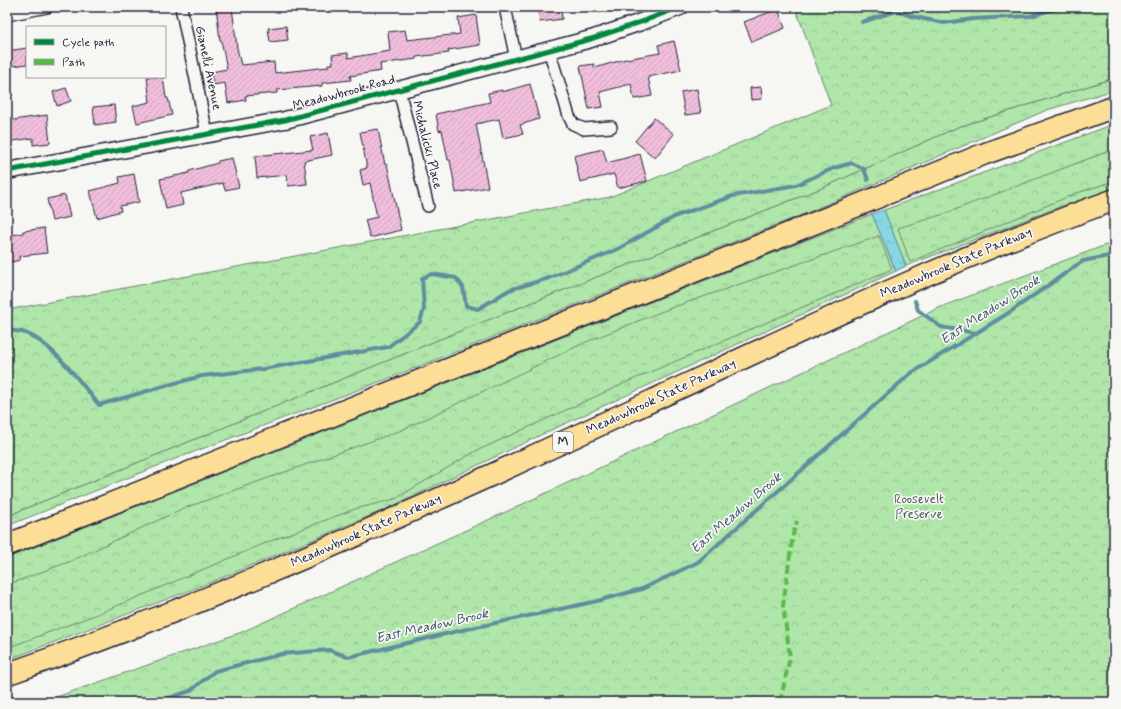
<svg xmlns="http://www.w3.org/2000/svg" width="1121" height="709" viewBox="0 0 1121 709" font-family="Mynerve,sans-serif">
  <defs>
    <pattern id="grass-tufts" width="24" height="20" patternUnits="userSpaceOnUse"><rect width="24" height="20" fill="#b0e6a9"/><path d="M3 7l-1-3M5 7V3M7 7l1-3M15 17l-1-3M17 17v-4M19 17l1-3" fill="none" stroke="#97c592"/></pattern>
    <pattern id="forest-crowns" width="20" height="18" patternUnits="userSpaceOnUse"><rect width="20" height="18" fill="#b0e6a9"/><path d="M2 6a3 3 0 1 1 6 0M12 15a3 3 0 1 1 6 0" fill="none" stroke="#97c592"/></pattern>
    <pattern id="water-ripples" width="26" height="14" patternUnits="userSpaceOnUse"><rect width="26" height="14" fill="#87d7e2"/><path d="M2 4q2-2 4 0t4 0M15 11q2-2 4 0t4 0" fill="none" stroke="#74b8c3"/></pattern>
    <pattern id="building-hatch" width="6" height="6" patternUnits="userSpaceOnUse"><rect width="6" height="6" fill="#f1bedc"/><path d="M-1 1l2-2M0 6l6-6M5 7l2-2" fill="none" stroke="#cea3be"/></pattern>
  </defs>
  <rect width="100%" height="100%" fill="#f6f6f2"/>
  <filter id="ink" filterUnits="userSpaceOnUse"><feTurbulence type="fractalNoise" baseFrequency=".025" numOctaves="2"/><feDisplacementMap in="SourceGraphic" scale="8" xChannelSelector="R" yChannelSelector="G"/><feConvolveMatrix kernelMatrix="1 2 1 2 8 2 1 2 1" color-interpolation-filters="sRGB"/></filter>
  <g filter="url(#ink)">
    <g fill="url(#grass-tufts)" stroke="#698472">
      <path d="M 1114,78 L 1114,90 L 1047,110 L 809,212 L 392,377 L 170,461 L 7,526 L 7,516 L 455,333 L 822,188 L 958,127 Z"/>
      <path d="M 1114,124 L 1114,188 L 1051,210 L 906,266 L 884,210 Z"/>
      <path d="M 872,214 L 896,271 L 547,432 L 384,510 L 209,583 L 7,660 L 7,558 Z"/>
    </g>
    <g fill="url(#forest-crowns)" stroke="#698472">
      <path d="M 795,7 L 1114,7 L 1114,78 L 958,127 L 822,188 L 455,333 L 7,516 L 7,310 L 610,197 L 831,105 Z"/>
      <path d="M 1114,149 L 1114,181 L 1077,193 L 910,262 L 898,228 L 941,215 Z"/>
      <path d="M 879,236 L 892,269 L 634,379 L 474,452 L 395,499 L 355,509 L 268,542 L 100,613 L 7,648 L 7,585 L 71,561 L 182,509 L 402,430 L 586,342 L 668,309 Z"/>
      <path d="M 1114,242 L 1114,702 L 42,702 L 242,632 L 510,510 L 943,306 Z"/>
    </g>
    <path fill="url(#water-ripples)" stroke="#5f8f9f" d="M 884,210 L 906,266 L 896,271 L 872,214 Z"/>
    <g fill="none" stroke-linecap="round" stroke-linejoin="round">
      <g stroke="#5f8f9f" stroke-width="4">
        <path d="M 862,22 L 896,11 L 915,17 L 944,23 L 973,19 L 1031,16 L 1060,7"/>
        <path d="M 915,301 L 918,310 L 941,327 L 976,333"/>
        <path d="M 7,330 C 12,331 18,331 22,332 C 50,340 81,383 99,405 L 168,385 L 202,376 L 263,369 L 388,347 L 420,322 L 424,309 L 422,278 L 432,274 L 456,278 L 463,287 L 466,306 L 478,309 L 509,290 L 549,278 L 618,249 L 676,216 L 733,196 L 796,185 L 834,168 L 852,163 L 864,169 L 868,180"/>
        <path d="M 157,702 L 190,691 L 215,671 L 282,654 L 329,650 L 348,657 L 458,631 L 593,602 L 642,589 L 698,562 L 910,374 L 1010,312 L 1083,261 L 1114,255"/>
      </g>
    </g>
    <g fill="url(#building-hatch)" stroke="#22223b">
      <path d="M 216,7 L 232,7 L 237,48 L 241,65 L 274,62 L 275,73 L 328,67 L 328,64 L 333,64 L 332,55 L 348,53 L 348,58 L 390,51 L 388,32 L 405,30 L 407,40 L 460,34 L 458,18 L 476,15 L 480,45 L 448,50 L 449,53 L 416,57 L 416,59 L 380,64 L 381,71 L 350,76 L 351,80 L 322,83 L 322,86 L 277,90 L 277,93 L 245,96 L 246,100 L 228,103 L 225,83 L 213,85 L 211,72 L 227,69 L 221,40 L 220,40 Z"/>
      <path d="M 538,7 L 561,7 L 562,19 L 540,22 Z"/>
      <path d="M 778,9 L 785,28 L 752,42 L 744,22 Z"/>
      <path d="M 286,26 L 288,40 L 270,42 L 268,28 Z"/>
      <path d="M 674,41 L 681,70 L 648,77 L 652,96 L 634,99 L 631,84 L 600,92 L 603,107 L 589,109 L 580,66 L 594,64 L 594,68 L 626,59 L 660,53 L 658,45 Z"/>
      <path d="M 27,48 L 27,64 L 7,67 L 7,51 Z"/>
      <path d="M 147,77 L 163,77 L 166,98 L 168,98 L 172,115 L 137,123 L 133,106 L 150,102 Z"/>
      <path d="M 530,84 L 539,119 L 520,125 L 523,134 L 503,138 L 499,119 L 476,124 L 488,187 L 456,193 L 450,160 L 448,160 L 442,130 L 439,131 L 436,114 L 490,102 L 488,93 L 502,90 L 502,92 Z"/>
      <path d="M 761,87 L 762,99 L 751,100 L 750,88 Z"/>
      <path d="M 66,88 L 71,101 L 57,106 L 53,92 Z"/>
      <path d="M 697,89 L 701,113 L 685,115 L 681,92 Z"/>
      <path d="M 114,105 L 116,122 L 95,125 L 93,107 Z"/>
      <path d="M 47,115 L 50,143 L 33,145 L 33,138 L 7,142 L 7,121 Z"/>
      <path d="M 654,118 L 674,134 L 655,158 L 635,141 Z"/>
      <path d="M 378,129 L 385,165 L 387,164 L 401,230 L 370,238 L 365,220 L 377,217 L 370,183 L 363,185 L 360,170 L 367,168 L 360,132 Z"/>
      <path d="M 328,133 L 332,155 L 304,161 L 307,184 L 288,186 L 287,175 L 257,178 L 255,156 L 313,150 L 310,137 Z"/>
      <path d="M 603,149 L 607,163 L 640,154 L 647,181 L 618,188 L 614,174 L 580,182 L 574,156 Z"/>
      <path d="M 232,158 L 239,187 L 225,190 L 223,183 L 181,193 L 183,205 L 166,209 L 160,179 L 189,173 L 189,171 L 218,163 L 218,161 Z"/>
      <path d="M 134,174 L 139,202 L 120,206 L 121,211 L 97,218 L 90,191 L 120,183 L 119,177 Z"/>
      <path d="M 65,195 L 70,217 L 52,221 L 47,199 Z"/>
      <path d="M 44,228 L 47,253 L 19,256 L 20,260 L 7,263 L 7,236 L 23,233 L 23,231 Z"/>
    </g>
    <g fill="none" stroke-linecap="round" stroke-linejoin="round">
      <g stroke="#22223b" stroke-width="14">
        <g id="street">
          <path d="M 181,7 L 207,134"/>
          <path d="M 505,7 L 516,59"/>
          <path d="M 7,15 L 47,7"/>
          <path d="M 549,50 L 569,116 L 573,124 L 584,129 L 611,127"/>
          <path d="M 399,90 L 428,206"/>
        </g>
      </g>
      <g stroke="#22223b" stroke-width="19">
        <path id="secondary" d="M 7,171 L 285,120 L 591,39 L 641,22 L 680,7"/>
      </g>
      <g stroke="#22223b" stroke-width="24">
        <g id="highway">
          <path d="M 7,545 L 763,244 L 984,154 L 1114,107"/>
          <path d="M 7,674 C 220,599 427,506 632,410 C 791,336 949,259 1114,200"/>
        </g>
      </g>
      <use href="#street" stroke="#f6f6f2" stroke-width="11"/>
      <use href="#secondary" stroke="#f6f6f2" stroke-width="16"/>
      <use href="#highway" stroke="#fcde96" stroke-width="21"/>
      <path stroke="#58b947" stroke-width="4" stroke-dasharray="8 4" stroke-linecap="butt" d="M 780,702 L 790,657 L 783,605 L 793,534 L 797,521"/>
      <g stroke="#f6f6f2" stroke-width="8">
        <path id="cycleway" d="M 7,171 L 285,120 L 591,39 L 641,22 L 680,7"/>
      </g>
      <use href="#cycleway" stroke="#00873e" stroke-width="5"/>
    </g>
  </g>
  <g text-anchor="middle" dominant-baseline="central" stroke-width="3.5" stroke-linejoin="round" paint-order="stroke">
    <rect fill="#f6f6f2" stroke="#626272" stroke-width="1" x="553" y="432" width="20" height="20" rx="3"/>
    <g font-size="12" font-weight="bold" fill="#22223b">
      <text x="563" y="442">M</text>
    </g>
    <g font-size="13" fill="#22223b" stroke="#f6f6f2">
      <text transform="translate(208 68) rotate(78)">Gianelli Avenue</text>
      <text transform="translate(344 93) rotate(-15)">Meadowbrook Road</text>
      <text transform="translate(427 145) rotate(76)">Michalicki Place</text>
      <text transform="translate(956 263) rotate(-23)">Meadowbrook State Parkway</text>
      <text transform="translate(661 397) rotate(-25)">Meadowbrook State Parkway</text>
      <text transform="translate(366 531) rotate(-24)">Meadowbrook State Parkway</text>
    </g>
    <g font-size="13" fill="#465356" stroke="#f6f6f2">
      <text x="919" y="499">Roosevelt<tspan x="919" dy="15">Preserve</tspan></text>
    </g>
    <g font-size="14" font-style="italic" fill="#40586d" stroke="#f6f6f2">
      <text transform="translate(990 310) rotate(-33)">East Meadow Brook</text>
      <text transform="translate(736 513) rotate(-41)">East Meadow Brook</text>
      <text transform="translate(432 626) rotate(-13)">East Meadow Brook</text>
    </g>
  </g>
  <rect width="1121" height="709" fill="none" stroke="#f6f6f2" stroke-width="24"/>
  <rect x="12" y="12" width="1097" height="685" fill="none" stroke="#22223b" stroke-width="1.5" filter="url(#ink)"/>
  <rect x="26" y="26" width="140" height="52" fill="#f6f6f2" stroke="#a1a1a9"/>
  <rect x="34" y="39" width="20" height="6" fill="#00873e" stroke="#a1a1a9"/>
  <text x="62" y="46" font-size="12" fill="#22223b">Cycle path</text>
  <rect x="34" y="59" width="20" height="6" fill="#58b947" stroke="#a1a1a9"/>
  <text x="62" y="66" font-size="12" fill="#22223b">Path</text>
</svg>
